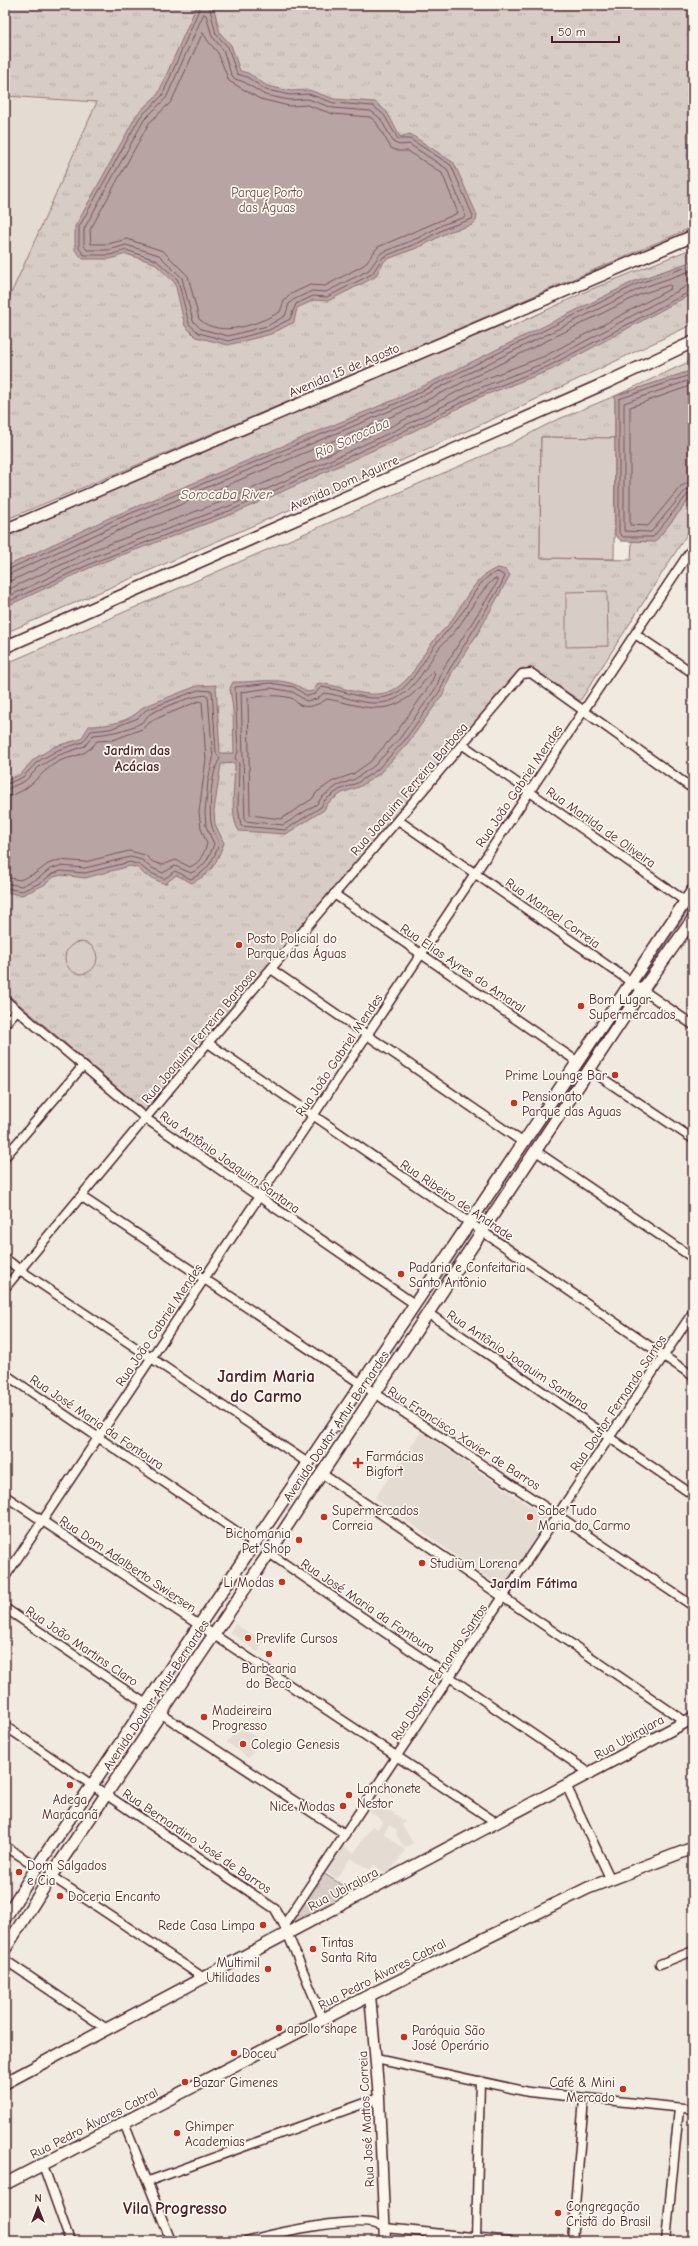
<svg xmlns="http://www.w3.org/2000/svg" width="698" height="2246" viewBox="0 0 698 2246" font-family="'Comic Neue',sans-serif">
  <defs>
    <pattern id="grass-tufts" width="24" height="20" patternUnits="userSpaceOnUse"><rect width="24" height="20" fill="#d8ccc6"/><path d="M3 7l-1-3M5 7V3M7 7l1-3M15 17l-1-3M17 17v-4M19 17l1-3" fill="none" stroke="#bbafaa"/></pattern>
  </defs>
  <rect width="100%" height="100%" fill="#f0eae0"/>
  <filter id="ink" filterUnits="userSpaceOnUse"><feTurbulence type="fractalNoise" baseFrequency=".025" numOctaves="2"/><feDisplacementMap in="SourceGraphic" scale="8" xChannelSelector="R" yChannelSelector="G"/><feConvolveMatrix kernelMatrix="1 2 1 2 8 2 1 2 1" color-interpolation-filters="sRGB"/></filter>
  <g filter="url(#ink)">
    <g fill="#e4dbd2">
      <path d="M 5,96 L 97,102 L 5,307 Z"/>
      <path d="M 421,1432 L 547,1518 L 507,1582 L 496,1584 L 375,1498 Z"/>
      <path d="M 235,1624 L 263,1641 L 258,1652 L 229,1632 Z"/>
      <path d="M 241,1728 L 256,1737 L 253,1743 L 258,1746 L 248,1758 L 227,1742 L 234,1733 L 236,1735 Z"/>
      <path d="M 376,1801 L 405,1821 L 402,1825 L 413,1843 L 405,1848 L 396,1834 L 397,1830 L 389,1825 L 384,1833 L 405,1850 L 388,1875 L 374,1865 L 370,1870 L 351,1858 L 336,1879 L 326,1872 L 341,1846 L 354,1853 L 372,1826 L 378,1829 L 383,1821 L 369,1811 Z"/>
    </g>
    <g fill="url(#grass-tufts)" stroke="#917678">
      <path d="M 5,5 L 693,5 L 693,227 L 319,389 L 5,520 L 5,307 L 97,102 L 5,96 Z"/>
      <path d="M 693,248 L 693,324 L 526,404 L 363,478 L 5,633 L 5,535 L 501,321 L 504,330 L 587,291 Z"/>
      <path d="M 693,360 L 693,370 L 615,396 Z"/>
      <path d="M 615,396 L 615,438 L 541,437 L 540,558 L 631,560 L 632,541 L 655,541 L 693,495 L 693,525 L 580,701 L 535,670 L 522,668 L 145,1111 L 5,992 L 5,664 L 510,444 L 554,421 Z"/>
      <path d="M 693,894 L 693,904 L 645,975 L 641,973 Z"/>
      <path d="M 323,1873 L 356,1894 L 292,1923 L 291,1920 Z"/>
    </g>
    <g fill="#d8ccc6" stroke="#917678">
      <path d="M 541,437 L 615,438 L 614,559 L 540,558 Z"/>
      <path d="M 607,591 L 608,646 L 566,647 L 566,592 Z"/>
      <circle cx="81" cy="958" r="16"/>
    </g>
    <g fill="#b8a4a2" stroke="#8c6f72">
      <path d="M 197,5 L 213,5 L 220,33 L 231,45 L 240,71 L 248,73 L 267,86 L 291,91 L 309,90 L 334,99 L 375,102 L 387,112 L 400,137 L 410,134 L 454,163 L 477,215 L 476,221 L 472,225 L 448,232 L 422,246 L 385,260 L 375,277 L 328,301 L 314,300 L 297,308 L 294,322 L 271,334 L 228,345 L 196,337 L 185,326 L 175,283 L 154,263 L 126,254 L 110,259 L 83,259 L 75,250 L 75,227 L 137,114 L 158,94 Z"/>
      <path d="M 693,261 L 693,293 L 551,370 L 480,397 L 400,438 L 235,513 L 98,564 L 5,607 L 5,567 L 109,518 L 401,397 L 635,281 Z"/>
      <path d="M 693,370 L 693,495 L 655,542 L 621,541 L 615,535 L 615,396 Z"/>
      <path d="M 498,568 L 506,570 L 510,575 L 478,633 L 451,674 L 444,693 L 407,744 L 379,774 L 359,787 L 342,793 L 328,803 L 324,810 L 286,834 L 239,831 C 229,817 235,781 235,763 L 221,764 L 214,811 L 215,824 L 224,843 C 215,865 213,872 192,883 L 176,875 L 165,884 L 145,875 L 138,868 L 130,866 L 85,878 L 62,875 L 54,877 L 44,885 L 22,895 L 5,892 L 5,781 L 21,774 L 34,759 L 44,753 L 56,746 L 81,739 L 89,726 C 107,726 131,722 143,707 L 197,686 L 216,685 L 220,753 L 234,753 L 233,710 L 230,688 L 233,682 C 258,683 286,674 307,692 L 313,691 L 319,683 C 338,685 359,696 379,694 C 408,691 417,662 432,643 C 436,636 443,631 448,625 C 463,606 474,575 498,568 Z"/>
    </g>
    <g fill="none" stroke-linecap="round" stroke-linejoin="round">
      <g stroke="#76545b" stroke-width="1">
        <path d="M 201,5 L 162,96 L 140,117 L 79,227 L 79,248 L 84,255 L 110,255 L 126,250 L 156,260 L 178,280 L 189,324 L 199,333 L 228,341 L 269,330 L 290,319 L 296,304 L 313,296 L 327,297 L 372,274 L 383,257 L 420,242 L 446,228 L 472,219 L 473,216 L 451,165 L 410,139 L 398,139 L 384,115 L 373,106 L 334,103 L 309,94 L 290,95 L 266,90 L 247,77 L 237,74 L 228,47 L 216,34 L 209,5"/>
        <path d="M 204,14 L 206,15 L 212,36 L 223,50 L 231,74 L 235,79 L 244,82 L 265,95 L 289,100 L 308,99 L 333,108 L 371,111 L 380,118 L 394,143 L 400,145 L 409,144 L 447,169 L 466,217 L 444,224 L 418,238 L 381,253 L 369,270 L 326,292 L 312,291 L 293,300 L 289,304 L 285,316 L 267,326 L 228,336 L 201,329 L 193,321 L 182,278 L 159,255 L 126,245 L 109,250 L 87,250 L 84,246 L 84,229 L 144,120 L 166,98 Z"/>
        <path d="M 203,33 L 208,41 L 218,53 L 229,81 L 260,99 L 289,106 L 307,105 L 333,114 L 370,117 L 376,122 L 391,148 L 398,151 L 408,151 L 442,173 L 458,213 L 378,247 L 364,265 L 325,286 L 310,285 L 291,294 L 284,301 L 280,312 C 258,324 220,339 199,319 L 188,276 L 163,251 L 127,239 L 108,244 L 91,244 L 90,230 L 149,123 L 171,102 Z"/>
        <path d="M 693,374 L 619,399 L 619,533 L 623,537 L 653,537 L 688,494 L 693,492"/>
        <path d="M 693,379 L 624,403 L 624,531 L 651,532 L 685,491 L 693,487"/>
        <path d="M 693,385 L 630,407 L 630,525 L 648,526 L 681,486 L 693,481"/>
        <path d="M 5,571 L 110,522 L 402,401 L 637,284 L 693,265"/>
        <path d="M 498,572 L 505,576 L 501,585 L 448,672 L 440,691 L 404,741 L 377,770 L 357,783 L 339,790 L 325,800 L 321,807 L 285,830 L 241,826 L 238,807 L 239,764 L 235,758 L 238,752 L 235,687 L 271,683 L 294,687 L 307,696 L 315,694 L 321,687 C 340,689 359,699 378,698 C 409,697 419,665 435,645 C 445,633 455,622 464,610 C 473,596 481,576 498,572 Z"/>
        <path d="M 5,576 L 112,527 L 404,405 L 639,289 L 693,270"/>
        <path d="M 494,579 L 497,579 L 497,583 L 443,669 L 436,688 L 400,738 L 374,766 L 355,779 L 337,786 L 322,797 L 317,804 L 283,825 L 245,821 L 241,692 L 271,688 L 293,692 L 306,701 L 317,699 L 324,693 C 342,695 359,704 378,703 C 410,702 423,670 439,648 C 444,642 450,637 456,630 C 469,613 478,593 494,579 Z"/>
        <path d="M 5,582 L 13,580 L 115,532 L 407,410 L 641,294 L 669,285 L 671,286 L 670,289 L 545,356 L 474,383 L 394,425 L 229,499 L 93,550 L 5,591"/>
        <path d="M 5,598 L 95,556 L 232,505 L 396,430 L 477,389 L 547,362 L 687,286 L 693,285"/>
        <path d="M 5,603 L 97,561 L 234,509 L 398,434 L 479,394 L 549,366 L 693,290"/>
        <path d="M 433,671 L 435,674 L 430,685 L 395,734 L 370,762 L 353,774 L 333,781 L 317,792 L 312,799 L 281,819 L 250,815 L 248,698 C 261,696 277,694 291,698 C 294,699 296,702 298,704 C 308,710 319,704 327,699 C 361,705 385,719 415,692 C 422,686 426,677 433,671 Z"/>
        <path d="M 5,785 L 23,777 L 37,762 L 58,750 L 83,742 L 91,731 L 110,729 L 138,718 L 146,710 L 198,690 L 212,691 L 216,753 L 220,759 C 211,770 209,809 211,823 C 212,830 217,837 219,844 C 213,861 208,871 191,879 L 175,871 L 164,879 L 147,871 L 140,865 L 130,862 L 85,873 L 61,871 L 52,874 L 42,882 L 22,891 L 5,888"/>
        <path d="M 5,790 L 25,781 L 40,766 L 59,755 L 85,746 L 93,735 C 109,734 127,730 141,723 C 145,721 146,716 150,714 C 159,709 200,692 208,696 L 213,759 L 208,781 L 205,812 L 206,826 L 214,844 C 209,858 205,867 191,873 L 175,866 L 163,873 L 150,867 L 142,860 L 130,857 L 85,868 L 60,866 L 50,869 L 39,878 L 21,886 L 5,883"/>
        <path d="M 5,796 C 30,795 41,768 62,760 C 77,755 87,755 97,741 L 113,740 L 142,729 L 153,720 L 199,701 L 202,702 L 206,759 L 199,812 L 201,828 L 207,844 C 203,855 201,862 190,867 L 176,860 L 162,865 L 153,862 L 145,855 L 129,851 L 85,862 L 59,860 L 48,864 L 36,873 L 20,880 L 5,877"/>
      </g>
      <g stroke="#4a1f2b" stroke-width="11">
        <g id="minor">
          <path d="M 635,634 L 693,673"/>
          <path d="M 463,745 L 685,901"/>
          <path d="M 398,820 L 693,1025"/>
          <path d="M 334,894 L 578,1062"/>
          <path d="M 271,969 L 524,1143"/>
          <path d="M 5,1000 L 145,1118 L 413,1303"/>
          <path d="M 5,1024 L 17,1010"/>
          <path d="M 208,1043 L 693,1376"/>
          <path d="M 590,1070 L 693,1139"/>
          <path d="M 536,1151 L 693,1258"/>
          <path d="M 5,1157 L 82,1067"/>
          <path d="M 82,1197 L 693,1606"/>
          <path d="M 5,1258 L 20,1270 L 308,1463"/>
          <path d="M 5,1288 L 206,1045 L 522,674 L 531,673 L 693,789"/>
          <path d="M 428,1313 L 693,1495"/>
          <path d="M 5,1374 L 255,1544"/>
          <path d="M 321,1473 L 686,1722"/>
          <path d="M 5,1496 L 497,1823"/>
          <path d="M 269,1553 L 591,1774"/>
          <path d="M 5,1577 L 693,547"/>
          <path d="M 5,1608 L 146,1704"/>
          <path d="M 160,1713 L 345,1834"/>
          <path d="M 5,1726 L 275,1909 L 284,1925 L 323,2019"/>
          <path d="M 567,1787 L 610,1878"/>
          <path d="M 5,1846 L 37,1867"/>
          <path d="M 51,1876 L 204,1978"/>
          <path d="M 284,1925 L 693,1312"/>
          <path d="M 5,1960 L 107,2029"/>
          <path d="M 660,1964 L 693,1951"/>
          <path d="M 376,2059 L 529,2092 L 693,2109"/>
          <path d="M 124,2123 L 171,2241"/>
          <path d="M 43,2165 L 70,2241"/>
          <path d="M 149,2181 L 379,2098"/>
          <path d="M 476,2238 L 480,2081"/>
          <path d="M 246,2241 C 272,2234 365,2212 385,2228 L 510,2241"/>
          <path d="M 572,2241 L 584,2099"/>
          <path d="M 666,2241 L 679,2108"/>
        </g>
      </g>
      <g stroke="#4a1f2b" stroke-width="13">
        <path id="tertiary" d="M 370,1995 L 379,2098 L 385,2241"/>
      </g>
      <g stroke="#4a1f2b" stroke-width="14">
        <g id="secondary">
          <path d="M 5,530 L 693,236"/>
          <path d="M 5,647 L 608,382 L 693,342"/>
          <path d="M 5,1918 L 37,1867 L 693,890"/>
          <path d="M 5,1949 L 51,1876 L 269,1553 L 636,999 L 693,919"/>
          <path d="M 5,2083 L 693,1718"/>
          <path d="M 5,2184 L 370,1995 L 588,1888 L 693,1848"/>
        </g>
      </g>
      <use href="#minor" stroke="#fbf7ec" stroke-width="8"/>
      <use href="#tertiary" stroke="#fbf7ec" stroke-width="10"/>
      <use href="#secondary" stroke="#fbf7ec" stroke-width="11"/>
    </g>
  </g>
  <g fill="#c8321e" stroke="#fbf7ec" stroke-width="1.5">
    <circle cx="239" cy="945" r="4"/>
    <circle cx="581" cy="1006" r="4"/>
    <circle cx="615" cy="1075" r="4"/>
    <circle cx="514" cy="1103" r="4"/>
    <circle cx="401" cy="1274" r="4"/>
    <path d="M356 1457h4v4h4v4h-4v4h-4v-4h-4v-4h4z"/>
    <circle cx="324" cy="1517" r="4"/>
    <circle cx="530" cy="1517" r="4"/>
    <circle cx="299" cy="1540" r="4"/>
    <circle cx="422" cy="1563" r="4"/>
    <circle cx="282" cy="1582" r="4"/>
    <circle cx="248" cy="1638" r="4"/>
    <circle cx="269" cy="1654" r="4"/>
    <circle cx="204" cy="1717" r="4"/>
    <circle cx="243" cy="1744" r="4"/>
    <circle cx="70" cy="1785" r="4"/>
    <circle cx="349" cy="1795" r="4"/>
    <circle cx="343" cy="1806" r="4"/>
    <circle cx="19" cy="1872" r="4"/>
    <circle cx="60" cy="1896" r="4"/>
    <circle cx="263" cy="1925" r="4"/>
    <circle cx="313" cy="1949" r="4"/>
    <circle cx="268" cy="1969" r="4"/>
    <circle cx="279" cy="2028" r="4"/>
    <circle cx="404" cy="2037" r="4"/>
    <circle cx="234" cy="2053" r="4"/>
    <circle cx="185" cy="2082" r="4"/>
    <circle cx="623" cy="2089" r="4"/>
    <circle cx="177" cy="2133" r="4"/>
    <circle cx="558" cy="2213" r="4"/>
  </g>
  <g text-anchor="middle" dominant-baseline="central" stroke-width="3.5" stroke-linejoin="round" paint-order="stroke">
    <g font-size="13" fill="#6e4a52" stroke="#fbf7ec">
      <text x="267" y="192">Parque Porto<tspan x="267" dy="15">das Águas</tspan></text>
    </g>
    <g font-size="13" fill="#4a1f2b" stroke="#fbf7ec">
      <text transform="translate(344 370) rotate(-23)">Avenida 15 de Agosto</text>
      <text transform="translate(344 483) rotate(-24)">Avenida Dom Aguirre</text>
      <text transform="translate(519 786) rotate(-56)">Rua João Gabriel Mendes</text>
      <text transform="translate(409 789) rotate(-49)">Rua Joaquim Ferreira Barbosa</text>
      <text transform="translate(601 827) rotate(35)">Rua Marilda de Oliveira</text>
      <text transform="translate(553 913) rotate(35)">Rua Manoel Correia</text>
      <text transform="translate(463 968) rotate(34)">Rua Elias Ayres do Amaral</text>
      <text transform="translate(199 1036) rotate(-50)">Rua Joaquim Ferreira Barbosa</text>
      <text transform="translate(339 1055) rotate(-56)">Rua João Gabriel Mendes</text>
      <text transform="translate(230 1162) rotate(35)">Rua Antônio Joaquim Santana</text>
      <text transform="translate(457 1200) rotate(34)">Rua Ribeiro de Andrade</text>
      <text transform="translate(159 1325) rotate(-56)">Rua João Gabriel Mendes</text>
      <text transform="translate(518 1360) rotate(34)">Rua Antônio Joaquim Santana</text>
      <text transform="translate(618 1403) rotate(-56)">Rua Doutor Fernando Santos</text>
      <text transform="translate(97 1422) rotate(34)">Rua José Maria da Fontoura</text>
      <text transform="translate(336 1426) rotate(-56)">Avenida Doutor Artur Bernardes</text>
      <text transform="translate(464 1438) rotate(33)">Rua Francisco Xavier de Barros</text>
      <text transform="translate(128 1564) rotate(34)">Rua Dom Adalberto Swiersen</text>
      <text transform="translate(368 1606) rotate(34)">Rua José Maria da Fontoura</text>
      <text transform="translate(82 1646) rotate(34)">Rua João Martins Claro</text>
      <text transform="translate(439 1672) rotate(-56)">Rua Doutor Fernando Santos</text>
      <text transform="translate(156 1695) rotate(-56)">Avenida Doutor Artur Bernardes</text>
      <text transform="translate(629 1737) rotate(-29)">Rua Ubirajara</text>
      <text transform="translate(197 1841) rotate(34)">Rua Bernardino José de Barros</text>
      <text transform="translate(343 1889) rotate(-28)">Rua Ubirajara</text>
      <text transform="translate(382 1974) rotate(-27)">Rua Pedro Álvares Cabral</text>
      <text transform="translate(366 2119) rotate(-93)">Rua José Mattos Correia</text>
      <text transform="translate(94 2123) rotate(-27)">Rua Pedro Álvares Cabral</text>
    </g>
    <g font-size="13" fill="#4a1f2b" stroke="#fbf7ec" text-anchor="start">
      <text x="247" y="938">Posto Policial do<tspan x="247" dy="15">Parque das Águas</tspan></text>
      <text x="589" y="999">Bom Lugar<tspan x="589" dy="15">Supermercados</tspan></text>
      <text x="607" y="1075" text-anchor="end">Prime Lounge Bar</text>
      <text x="522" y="1096">Pensionato<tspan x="522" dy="15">Parque das Aguas</tspan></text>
      <text x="409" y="1267">Padaria e Confeitaria<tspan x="409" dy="15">Santo Antônio</tspan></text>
      <text x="366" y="1456">Farmácias<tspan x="366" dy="15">Bigfort</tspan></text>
      <text x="332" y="1510">Supermercados<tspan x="332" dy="15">Correia</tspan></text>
      <text x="538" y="1510">Sabe Tudo<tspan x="538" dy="15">Maria do Carmo</tspan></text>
      <text x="291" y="1533" text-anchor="end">Bichomania<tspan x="291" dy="15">Pet Shop</tspan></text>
      <text x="430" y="1563">Studium Lorena</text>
      <text x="274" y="1582" text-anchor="end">Li Modas</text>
      <text x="256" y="1638">Prevlife Cursos</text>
      <text x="269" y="1668" text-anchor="middle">Barbearia<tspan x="269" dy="15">do Beco</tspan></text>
      <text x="212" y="1710">Madeireira<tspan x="212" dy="15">Progresso</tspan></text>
      <text x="251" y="1744">Colegio Genesis</text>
      <text x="357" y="1788">Lanchonete<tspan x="357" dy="15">Nestor</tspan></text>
      <text x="70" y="1799" text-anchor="middle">Adega<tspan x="70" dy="15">Maracanã</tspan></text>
      <text x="335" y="1806" text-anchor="end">Nice Modas</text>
      <text x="27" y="1865">Dom Salgados<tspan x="27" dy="15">e Cia</tspan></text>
      <text x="68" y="1896">Doceria Encanto</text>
      <text x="255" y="1925" text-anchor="end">Rede Casa Limpa</text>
      <text x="321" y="1942">Tintas<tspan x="321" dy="15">Santa Rita</tspan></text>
      <text x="260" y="1962" text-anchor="end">Multimil<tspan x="260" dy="15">Utilidades</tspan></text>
      <text x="287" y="2028">apollo shape</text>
      <text x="412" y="2030">Paróquia São<tspan x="412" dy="15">José Operário</tspan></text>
      <text x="242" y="2053">Doceu</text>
      <text x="193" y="2082">Bazar Gimenes</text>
      <text x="615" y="2082" text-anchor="end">Café &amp; Mini<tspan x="615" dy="15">Mercado</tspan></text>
      <text x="185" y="2126">Ghimper<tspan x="185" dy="15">Academias</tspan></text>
      <text x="566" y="2206">Congregação<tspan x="566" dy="15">Cristã do Brasil</tspan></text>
    </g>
    <g font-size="14" font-style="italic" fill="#704e55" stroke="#fbf7ec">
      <text transform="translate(352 438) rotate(-24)">Rio Sorocaba</text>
      <text x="226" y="494">Sorocaba River</text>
    </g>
    <g font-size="14" font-weight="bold" fill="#4a1f2b" stroke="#fbf7ec">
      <text x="137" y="750">Jardim das<tspan x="137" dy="16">Acácias</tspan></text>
      <text x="534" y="1583">Jardim Fátima</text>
    </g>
    <g font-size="17" font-weight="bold" fill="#4a1f2b" stroke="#fbf7ec">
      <text x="266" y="1376">Jardim Maria<tspan x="266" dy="20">do Carmo</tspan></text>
      <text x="175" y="2208">Vila Progresso</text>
    </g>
  </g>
  <rect width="698" height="2246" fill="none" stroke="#fbf7ec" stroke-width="20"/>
  <rect x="10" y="10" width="678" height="2226" fill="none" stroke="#4a1f2b" stroke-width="1.5" filter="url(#ink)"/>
  <g transform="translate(38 2208)" stroke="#fbf7ec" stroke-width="3" paint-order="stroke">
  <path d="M0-3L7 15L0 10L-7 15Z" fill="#4a1f2b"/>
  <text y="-6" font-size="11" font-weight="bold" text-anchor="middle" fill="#4a1f2b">N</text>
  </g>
  <path d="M552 36v6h67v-6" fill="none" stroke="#4a1f2b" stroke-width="2"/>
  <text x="558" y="36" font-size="12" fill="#4a1f2b" stroke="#fbf7ec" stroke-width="3" paint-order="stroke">50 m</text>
</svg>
